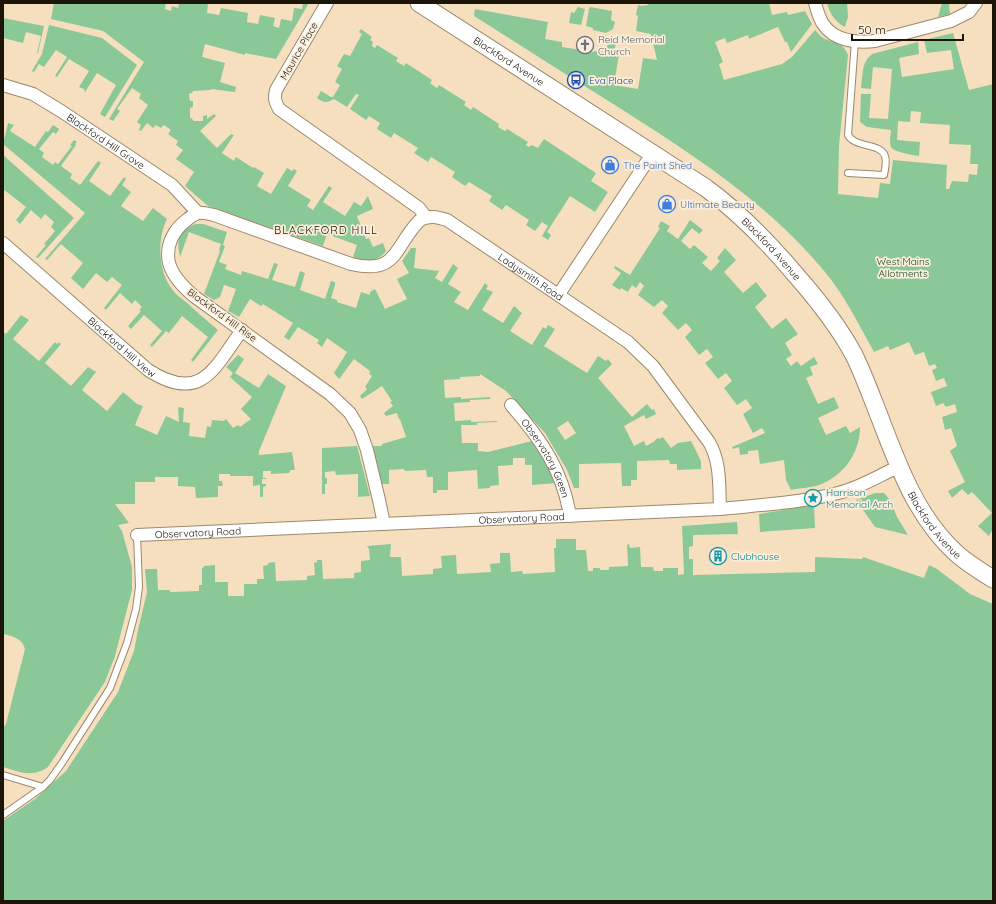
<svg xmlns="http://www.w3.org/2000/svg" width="996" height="904" viewBox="0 0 996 904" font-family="Quicksand,sans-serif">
  <rect width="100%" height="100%" fill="#f6dfbf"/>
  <g fill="#8bc897" fill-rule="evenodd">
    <path d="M 54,3 L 166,3 L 165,9 L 171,11 L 172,6 L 178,8 L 179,3 L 208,4 L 207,13 L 219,15 L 221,8 L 248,13 L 247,22 L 258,24 L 260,15 L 275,18 L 273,26 L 279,28 L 281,19 L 292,21 L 294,8 L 302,9 L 303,3 L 309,3 L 276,59 L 245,53 L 245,55 L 205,44 L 202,57 L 225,63 L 220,82 L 236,87 L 235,92 L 211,89 L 211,90 L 193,91 L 192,93 L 189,94 L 190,101 L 193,101 L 193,107 L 190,108 L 190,117 L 194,121 L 203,121 L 203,116 L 207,115 L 207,119 L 214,114 L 216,116 L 200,131 L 217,148 L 231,134 L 234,135 L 222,153 L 234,161 L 236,157 L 253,168 L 254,167 L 264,173 L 257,186 L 271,194 L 287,168 L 292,171 L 294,169 L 297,171 L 288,186 L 311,200 L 307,206 L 313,210 L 329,186 L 332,188 L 323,202 L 345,216 L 354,202 L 361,206 L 368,196 L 373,209 L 357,216 L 366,239 L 369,238 L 373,247 L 383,243 L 386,251 C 377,263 365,262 353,257 L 357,245 L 327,234 L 323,246 L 208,206 L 185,186 L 194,172 L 176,159 L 183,150 L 176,145 L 178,141 L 168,134 L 171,130 L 164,125 L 161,128 L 156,125 L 153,128 L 147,123 L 141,131 L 139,130 L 141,125 L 137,122 L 148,105 L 139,98 L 141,94 L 132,88 L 117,109 L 120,111 L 113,121 L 109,119 L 144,62 L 103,31 L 51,19 Z"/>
    <path d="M 648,3 L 769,3 L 772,15 L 787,12 L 788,15 L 805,11 L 812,24 L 791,52 L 787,42 L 785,42 L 778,27 L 749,39 L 748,35 L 727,43 L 725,38 L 715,42 L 723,62 L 719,64 L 724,80 L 782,64 L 792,57 L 815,30 C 818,33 821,37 825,39 C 836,44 843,42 848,55 L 839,146 L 838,194 L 878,198 L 880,183 L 890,184 L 893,160 L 947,165 L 946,189 L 949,189 L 952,181 L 968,182 L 969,174 L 977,175 L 978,164 L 970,164 L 971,145 L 949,144 L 950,125 L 920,123 L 921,112 L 911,111 L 910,122 L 898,121 L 897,140 L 920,142 L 919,156 C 913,155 893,152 891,147 C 889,142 891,134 891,130 L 867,127 L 860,122 L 861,94 L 871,94 L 869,118 L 888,119 L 892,69 L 873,67 L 871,89 L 861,88 C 863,75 861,63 872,54 L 918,42 L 919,54 L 899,58 L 902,77 L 954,69 L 951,50 L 927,53 L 924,40 L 953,33 L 969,90 L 993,84 L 993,361 L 992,361 L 993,364 L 993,529 L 989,536 L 978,526 L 992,513 L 972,492 L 968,495 L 962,489 L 952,498 L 948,491 L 965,482 L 950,451 L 957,446 L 951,428 L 945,430 L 942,417 L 957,412 L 955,404 L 946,407 L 943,403 L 936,406 L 931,392 L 947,386 L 944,378 L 936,381 L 932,370 L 937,368 L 935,364 L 929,366 L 924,352 L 915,355 L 909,342 L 890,350 L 888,346 L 874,352 C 859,325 845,296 825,272 C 768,203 692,154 618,107 C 570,77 522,46 474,16 L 475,9 L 548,22 L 545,39 L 562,42 L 562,47 L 594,52 L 594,51 L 606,52 L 608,42 L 616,43 L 614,53 L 619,54 L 614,85 L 638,89 L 643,58 L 657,60 L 651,34 L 636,31 L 638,16 L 636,15 L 638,5 L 642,6 L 648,5 Z"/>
    <path d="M 827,3 L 847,3 L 848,17 L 845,27 C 835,22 830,14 827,3 Z"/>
    <path d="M 942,3 L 949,3 L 950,14 L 938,17 Z"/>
    <path d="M 578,7 L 585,9 L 581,25 L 569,23 L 571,12 L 574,13 Z"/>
    <path d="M 590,7 L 612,11 L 611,20 L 615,22 L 613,29 L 606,33 L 593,30 L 593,28 L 586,26 L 589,9 Z"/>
    <path d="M 3,18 L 44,26 L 38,53 L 37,53 L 41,36 L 26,32 L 23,43 L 3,38 Z"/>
    <path d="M 49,25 L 102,38 L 137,65 L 105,117 L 100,114 L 116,85 L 97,73 L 85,92 L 84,89 L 79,87 L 89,71 L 69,59 L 57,77 L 55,76 L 67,57 L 56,50 L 44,67 L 39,64 L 34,72 L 32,71 L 42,54 Z"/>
    <path d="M 361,29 L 372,37 L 370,40 L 373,42 L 372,46 L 375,48 L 377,45 L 398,58 L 396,61 L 404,66 L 406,63 L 432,80 L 430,83 L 437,88 L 439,85 L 466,102 L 464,105 L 471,110 L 473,107 L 499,124 L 498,127 L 505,131 L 507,129 L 528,142 L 526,145 L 529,147 L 532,145 L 538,148 L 544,139 L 596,173 L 591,181 L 608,192 L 595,212 L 570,196 L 547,232 L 551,235 L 548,240 L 542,236 L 548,226 L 542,222 L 535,231 L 526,225 L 529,220 L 506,205 L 502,210 L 489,201 L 492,196 L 469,182 L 465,186 L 452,177 L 455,172 L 431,157 L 428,162 L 414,153 L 418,148 L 394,133 L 391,138 L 377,129 L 380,123 L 369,116 L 366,120 L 350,109 L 359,95 L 356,94 L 347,107 L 334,99 C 327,103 324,103 317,98 L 321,91 L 331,97 L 333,97 L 340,85 L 335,82 L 342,69 L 337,66 L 344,54 L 350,56 L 362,34 L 359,32 Z"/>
    <path d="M 8,123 L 14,125 L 10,131 L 35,147 L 46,131 L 48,132 L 53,125 L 59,129 L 56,134 L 53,132 L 39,149 L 44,153 L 42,157 L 53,165 L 55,162 L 58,164 L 72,146 L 70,145 L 74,140 L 77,142 L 75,144 L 76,145 L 61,166 L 72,174 L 70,178 L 80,185 L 98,161 L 101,163 L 89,181 L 110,196 L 124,177 L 126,179 L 122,185 L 131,192 L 121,206 L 143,221 L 153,208 L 167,219 C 157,238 158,272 172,289 C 175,294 181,298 186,302 C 196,311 207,321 218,330 L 193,362 L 191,360 L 208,337 L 182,316 L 169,333 L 166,331 L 152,347 L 150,345 L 162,331 L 144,315 L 131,329 L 128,326 L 141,311 L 139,310 L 142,307 L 135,300 L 132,304 L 120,293 L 106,310 L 104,308 L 122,285 L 112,277 L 107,282 L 96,273 L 83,289 L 71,278 L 83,263 L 61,244 L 47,260 L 45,259 L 85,213 L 3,144 Z"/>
    <path d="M 3,155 L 74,218 L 38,258 L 36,257 L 46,245 L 44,244 L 55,231 L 51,227 L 54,222 L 45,214 L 41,219 L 31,210 L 20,224 L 16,220 L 26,207 L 3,189 Z"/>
    <path d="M 690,220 L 703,230 L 699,234 L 692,228 L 681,241 L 690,249 L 694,245 L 708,257 L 702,263 L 711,271 L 720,261 L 717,258 L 725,248 L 736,260 L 724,272 L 743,293 L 756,282 L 767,296 L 755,307 L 772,329 L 786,318 L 798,334 L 785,343 L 792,355 L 786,359 L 791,366 L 797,361 L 801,366 L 814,357 L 818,364 L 810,367 L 813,375 L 806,378 L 818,404 L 834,397 L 839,408 L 818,418 L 826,435 L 846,426 L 850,433 L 860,427 C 860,454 843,476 819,485 C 810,488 800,488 791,490 L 786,480 L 784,460 L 760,464 L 758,450 L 748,451 L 748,454 L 740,455 L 739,447 L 733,449 L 732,447 L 765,433 L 762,428 L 753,433 L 743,414 L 752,408 L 746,399 L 737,405 L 724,388 L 732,381 L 726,373 L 718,379 L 705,363 L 713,357 L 707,349 L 699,355 L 685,337 L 692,330 L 686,323 L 678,330 L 662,313 L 668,306 L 662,300 L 654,307 L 638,295 L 644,286 L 640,282 L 636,288 L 632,285 L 628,292 L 621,288 L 620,290 L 612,285 L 621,273 L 614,268 L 615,266 L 630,275 L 660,228 L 658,227 L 661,221 L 670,226 L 667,231 L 678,239 Z"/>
    <path d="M 196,224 L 203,224 L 227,232 L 223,245 L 225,246 L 219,262 L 227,265 L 225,269 L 241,275 L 242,271 L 268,279 L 274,263 L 278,264 L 272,280 L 295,287 L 300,271 L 305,273 L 300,290 L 325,299 L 331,281 L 335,282 L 335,285 L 331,298 L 337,300 L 337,302 L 356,308 L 361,292 L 370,295 L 370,292 L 375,289 L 385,309 L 407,299 L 397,279 L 409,273 L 402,261 L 411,248 L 416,248 L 414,268 L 439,271 L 435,278 L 442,282 L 453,264 L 458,268 L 448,284 L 461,292 L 454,302 L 468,310 L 485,283 L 488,286 L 486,289 L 493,292 L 482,310 L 503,323 L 514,306 L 518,309 L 518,310 L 522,313 L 510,331 L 532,345 L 543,327 L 546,329 L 548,325 L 555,329 L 544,346 L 587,373 L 598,356 L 606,361 L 608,359 L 612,364 L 598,378 L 632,417 L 647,404 L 652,410 L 654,409 L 656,414 L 646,419 L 644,415 L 624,426 L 634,446 L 644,441 L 646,446 L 655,441 L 655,440 L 658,438 L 659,439 L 663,437 L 671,448 L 678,443 L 691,441 L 701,461 L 701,469 L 677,470 L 677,464 L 670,464 L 669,460 L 637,461 L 637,480 L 631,480 L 631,486 L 622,486 L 621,463 L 579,464 L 579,488 L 574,488 L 567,470 L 545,433 L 506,391 L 480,374 L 480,376 L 460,377 L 460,379 L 444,380 L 445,398 L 461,397 L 461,399 L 490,397 L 490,399 L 470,400 L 470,402 L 454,403 L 455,421 L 471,420 L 471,422 L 497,421 L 497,422 L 477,423 L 477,425 L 461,425 L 462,443 L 478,443 L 478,451 L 488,452 L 532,441 L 550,468 L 557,483 L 532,485 L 532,465 L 525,465 L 525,458 L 513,458 L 513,465 L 498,466 L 499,485 L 490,486 L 490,488 L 478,489 L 477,470 L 448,472 L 448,490 L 437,490 L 437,493 L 433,493 L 433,477 L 427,477 L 426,470 L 405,471 L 404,469 L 389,470 L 389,484 L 381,484 L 372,446 L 382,446 L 382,444 L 406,437 L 400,419 L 399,419 L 397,413 L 386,416 L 384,413 L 393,406 L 390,402 L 392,401 L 382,386 L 362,399 L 360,396 L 367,389 L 365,387 L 372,376 L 369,374 L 370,371 L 354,359 L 339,379 L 334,373 L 347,352 L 327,338 L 322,347 L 317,343 L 319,340 L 298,327 L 289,340 L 284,337 L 293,323 L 263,304 L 261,306 L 250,299 L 239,317 L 228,311 L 236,289 L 224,285 L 220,297 L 214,300 L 204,294 L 220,251 L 219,250 L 221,244 L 189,232 L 180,257 C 176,240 179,230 196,224 ZM 568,421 L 576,433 L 565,440 L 557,428 Z"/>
    <path d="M 21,315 L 29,320 L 13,339 L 39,361 L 55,342 L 57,344 L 59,342 L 61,344 L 45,363 L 71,386 L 88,367 L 96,372 L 82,390 L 107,411 L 123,392 L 137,404 L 143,406 L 135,425 L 157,435 L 166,416 L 179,422 L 178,407 L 184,408 L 183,422 L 190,423 L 189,436 L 205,438 L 207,426 L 211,427 L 212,420 L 224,421 L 226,419 L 233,428 L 238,425 L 240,427 L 251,419 L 241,409 L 252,397 L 230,377 L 233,373 L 226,367 L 238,355 L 244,359 L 235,373 L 259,388 L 268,374 L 286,386 L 259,451 L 259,455 L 292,452 L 295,470 L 291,470 L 289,473 L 271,474 L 271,471 L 263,471 L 263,478 L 266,478 L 266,479 L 262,479 L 262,484 L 266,484 L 266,486 L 263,487 L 263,497 L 260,497 L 260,485 L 253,486 L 253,476 L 230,476 L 230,474 L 219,474 L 219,481 L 222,481 L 223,486 L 218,486 L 218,497 L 196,498 L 195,487 L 178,486 L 178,477 L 155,477 L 155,482 L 135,482 L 135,504 L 115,504 L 129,523 L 118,525 L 122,531 L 132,567 L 132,590 L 115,656 L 105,682 L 48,767 C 32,778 20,772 3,767 L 3,728 L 6,724 L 25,649 C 22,638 13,636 3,634 L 3,332 L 6,334 Z"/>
    <path d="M 357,446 L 370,496 L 358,497 L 358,474 L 336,475 L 335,471 L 325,472 L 325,478 L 327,478 L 327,484 L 325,484 L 325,494 L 322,494 L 322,448 Z"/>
    <path d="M 875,493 L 884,493 L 890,500 L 897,517 L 908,535 L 875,527 L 856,500 Z"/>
    <path d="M 814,505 L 815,528 L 760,532 L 759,514 Z"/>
    <path d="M 737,522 L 738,534 L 693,535 L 693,546 L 689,547 L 689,559 L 693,559 L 693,575 L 815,572 L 815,557 L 862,559 L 863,557 L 924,578 L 929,565 L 937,569 L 970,594 L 993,604 L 993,901 L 3,901 L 3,883 L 4,881 L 4,820 L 35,799 L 66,771 L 118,692 L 134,651 L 138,630 L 147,592 L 145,569 L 157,569 L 158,590 L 170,590 L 170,592 L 199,591 L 199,585 L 202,585 L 202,568 L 204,567 L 204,566 L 215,565 L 215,582 L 228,582 L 228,596 L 244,596 L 244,584 L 257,584 L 257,579 L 264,579 L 263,566 L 268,565 L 268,563 L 275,562 L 276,581 L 307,580 L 307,576 L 315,575 L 314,563 L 317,562 L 317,560 L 322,560 L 323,579 L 354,578 L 354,573 L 361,572 L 361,561 L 370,560 L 369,549 L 367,546 L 391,544 L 390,557 L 401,557 L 402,576 L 433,574 L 433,569 L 442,568 L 441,556 L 456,555 L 457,574 L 491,572 L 490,564 L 500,563 L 500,553 L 510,553 L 511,572 L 522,571 L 523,574 L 555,572 L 554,548 L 556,548 L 556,539 L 576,539 L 576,550 L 586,550 L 588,571 L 593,571 L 593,568 L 600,568 L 600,570 L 609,570 L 609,567 L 628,566 L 627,545 L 629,544 L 630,548 L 640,547 L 641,567 L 653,567 L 654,571 L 663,571 L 663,568 L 678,568 L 678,575 L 684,574 L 682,526 Z"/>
  </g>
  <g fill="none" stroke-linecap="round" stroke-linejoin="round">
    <g stroke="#9c886a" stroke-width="8">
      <g id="lane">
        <path d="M 848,173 L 884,175 C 885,170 887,162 885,156 C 881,143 855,148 848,135 L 855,41"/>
        <path d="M 3,775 L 43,787"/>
        <path d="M 3,815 L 43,787 L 50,780 L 62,763 L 110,688 L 127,643 L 136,609 L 139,587 L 137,535"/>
      </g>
    </g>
    <g stroke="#9c886a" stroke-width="14">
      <g id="street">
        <path d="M 327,3 L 276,90 C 274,98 275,102 279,109 L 419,208 L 426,217"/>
        <path d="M 815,3 C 817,10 819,18 823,24 C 834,41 857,43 875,41 L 951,21 L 969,12 L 976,3"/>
        <path id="s1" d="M 3,85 L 33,94 L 61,111 L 172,185 L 198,213"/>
        <path id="s2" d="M 3,243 L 148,370 C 201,404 214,369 242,330"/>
        <path d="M 559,294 L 652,154"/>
        <path id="s3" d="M 511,405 C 541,439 563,471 570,516"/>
        <path id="s4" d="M 384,524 L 379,500 L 367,450 L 360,430 L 350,413 L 330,394 L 195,297 C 184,288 173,277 169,263 C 165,245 174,229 188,219 C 190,217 195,214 198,213 C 203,212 209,214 214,215 L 351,264 C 399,275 393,247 420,220 C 430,215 437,217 447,220 L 628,342 L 653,366 L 709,442 C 721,462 719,487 720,509"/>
        <path id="s5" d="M 137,535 L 720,509 C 759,505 800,503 838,493 C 860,488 880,475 900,466"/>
      </g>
    </g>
    <g stroke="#9c886a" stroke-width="19">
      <g id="secondary">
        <path id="s6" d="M 419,3 L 706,188 C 740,213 768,242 795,274 C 817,299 838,325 854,355 C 861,369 867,385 873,400 C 894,453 912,513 956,553 C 967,563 980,571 993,579"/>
      </g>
    </g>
    <use href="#lane" stroke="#fff" stroke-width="6"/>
    <use href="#street" stroke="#fff" stroke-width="12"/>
    <use href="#secondary" stroke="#fff" stroke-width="17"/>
  </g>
  <defs>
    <g id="church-ring" transform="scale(0.9)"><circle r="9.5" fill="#fceedb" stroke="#6b7280" stroke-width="1.5"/><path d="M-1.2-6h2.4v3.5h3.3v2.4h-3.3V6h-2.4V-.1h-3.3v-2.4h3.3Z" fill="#6b7280"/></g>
    <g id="bus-ring" transform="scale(0.9)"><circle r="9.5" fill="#fceedb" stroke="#1a4fb4" stroke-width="1.5"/><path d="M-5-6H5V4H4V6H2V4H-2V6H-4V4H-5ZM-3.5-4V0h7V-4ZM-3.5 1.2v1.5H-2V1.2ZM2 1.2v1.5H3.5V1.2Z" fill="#1a4fb4"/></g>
    <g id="shop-ring" transform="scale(0.9)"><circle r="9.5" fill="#fceedb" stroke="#3f7fe0" stroke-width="1.5"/><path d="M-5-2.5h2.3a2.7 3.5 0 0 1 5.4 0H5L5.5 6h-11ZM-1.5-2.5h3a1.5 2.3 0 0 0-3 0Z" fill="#3f7fe0"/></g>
    <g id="sight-ring" transform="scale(0.9)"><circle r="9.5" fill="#fceedb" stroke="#0f9aa8" stroke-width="1.5"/><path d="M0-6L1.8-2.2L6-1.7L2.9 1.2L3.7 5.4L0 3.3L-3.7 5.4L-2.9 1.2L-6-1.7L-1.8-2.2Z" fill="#0f9aa8"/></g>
    <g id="building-ring" transform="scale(0.9)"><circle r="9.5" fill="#fceedb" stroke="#0f9aa8" stroke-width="1.5"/><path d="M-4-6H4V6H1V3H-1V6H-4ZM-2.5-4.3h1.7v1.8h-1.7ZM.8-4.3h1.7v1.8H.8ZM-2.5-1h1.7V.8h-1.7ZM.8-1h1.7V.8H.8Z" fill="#0f9aa8"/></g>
  </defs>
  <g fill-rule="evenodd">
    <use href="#church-ring" x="585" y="45"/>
    <use href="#bus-ring" x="576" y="80"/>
    <use href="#shop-ring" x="610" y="165"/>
    <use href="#shop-ring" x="667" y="204"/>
    <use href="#sight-ring" x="813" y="498"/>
    <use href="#building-ring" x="718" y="556"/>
  </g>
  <g text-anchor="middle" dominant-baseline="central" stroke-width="3.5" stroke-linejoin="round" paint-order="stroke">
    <g font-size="10" fill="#5b616d" stroke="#fceedb" text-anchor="start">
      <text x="598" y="39">Reid Memorial<tspan x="598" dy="12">Church</tspan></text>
    </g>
    <g font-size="10" fill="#1c1509" stroke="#fceedb">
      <text transform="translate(299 51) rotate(-60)">Maurice Place</text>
      <text stroke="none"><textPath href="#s6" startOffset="107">Blackford Avenue</textPath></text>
      <text stroke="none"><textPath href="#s1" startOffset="118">Blackford Hill Grove</textPath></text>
      <text stroke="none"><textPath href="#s6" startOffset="431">Blackford Avenue</textPath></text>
      <text stroke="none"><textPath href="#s4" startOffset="798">Ladysmith Road</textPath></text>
      <text transform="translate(222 315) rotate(36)">Blackford Hill Rise</text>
      <text stroke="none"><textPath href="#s2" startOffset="158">Blackford Hill View</textPath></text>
      <text stroke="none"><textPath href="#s3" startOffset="64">Observatory Green</textPath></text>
      <text stroke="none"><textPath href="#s5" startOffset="385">Observatory Road</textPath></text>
      <text stroke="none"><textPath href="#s6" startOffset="755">Blackford Avenue</textPath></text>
      <text stroke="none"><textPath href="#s5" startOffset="61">Observatory Road</textPath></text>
    </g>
    <g font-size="10" fill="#164399" stroke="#fceedb" text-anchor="start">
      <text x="589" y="80">Eva Place</text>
    </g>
    <g font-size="10" fill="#366cbe" stroke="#fceedb" text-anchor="start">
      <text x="623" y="165">The Paint Shed</text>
      <text x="680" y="204">Ultimate Beauty</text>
    </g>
    <g font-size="10" fill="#0f3f1e" stroke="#fceedb">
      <text x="903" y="261">West Mains<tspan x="903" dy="12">Allotments</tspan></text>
    </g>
    <g font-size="10" fill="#0d838f" stroke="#fceedb" text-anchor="start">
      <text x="826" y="492">Harrison<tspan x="826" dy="12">Memorial Arch</tspan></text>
      <text x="731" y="556">Clubhouse</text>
    </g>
    <g font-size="11" letter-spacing="1" fill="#1c1509" stroke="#fceedb">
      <text x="326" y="230">BLACKFORD HILL</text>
    </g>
  </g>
  <rect width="996" height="904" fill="none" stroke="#1c1509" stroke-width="8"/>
  <path d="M852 34v6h111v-6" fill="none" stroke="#1c1509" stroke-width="2"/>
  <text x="858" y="34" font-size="12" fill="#1c1509" stroke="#fceedb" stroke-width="3" paint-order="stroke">50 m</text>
</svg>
